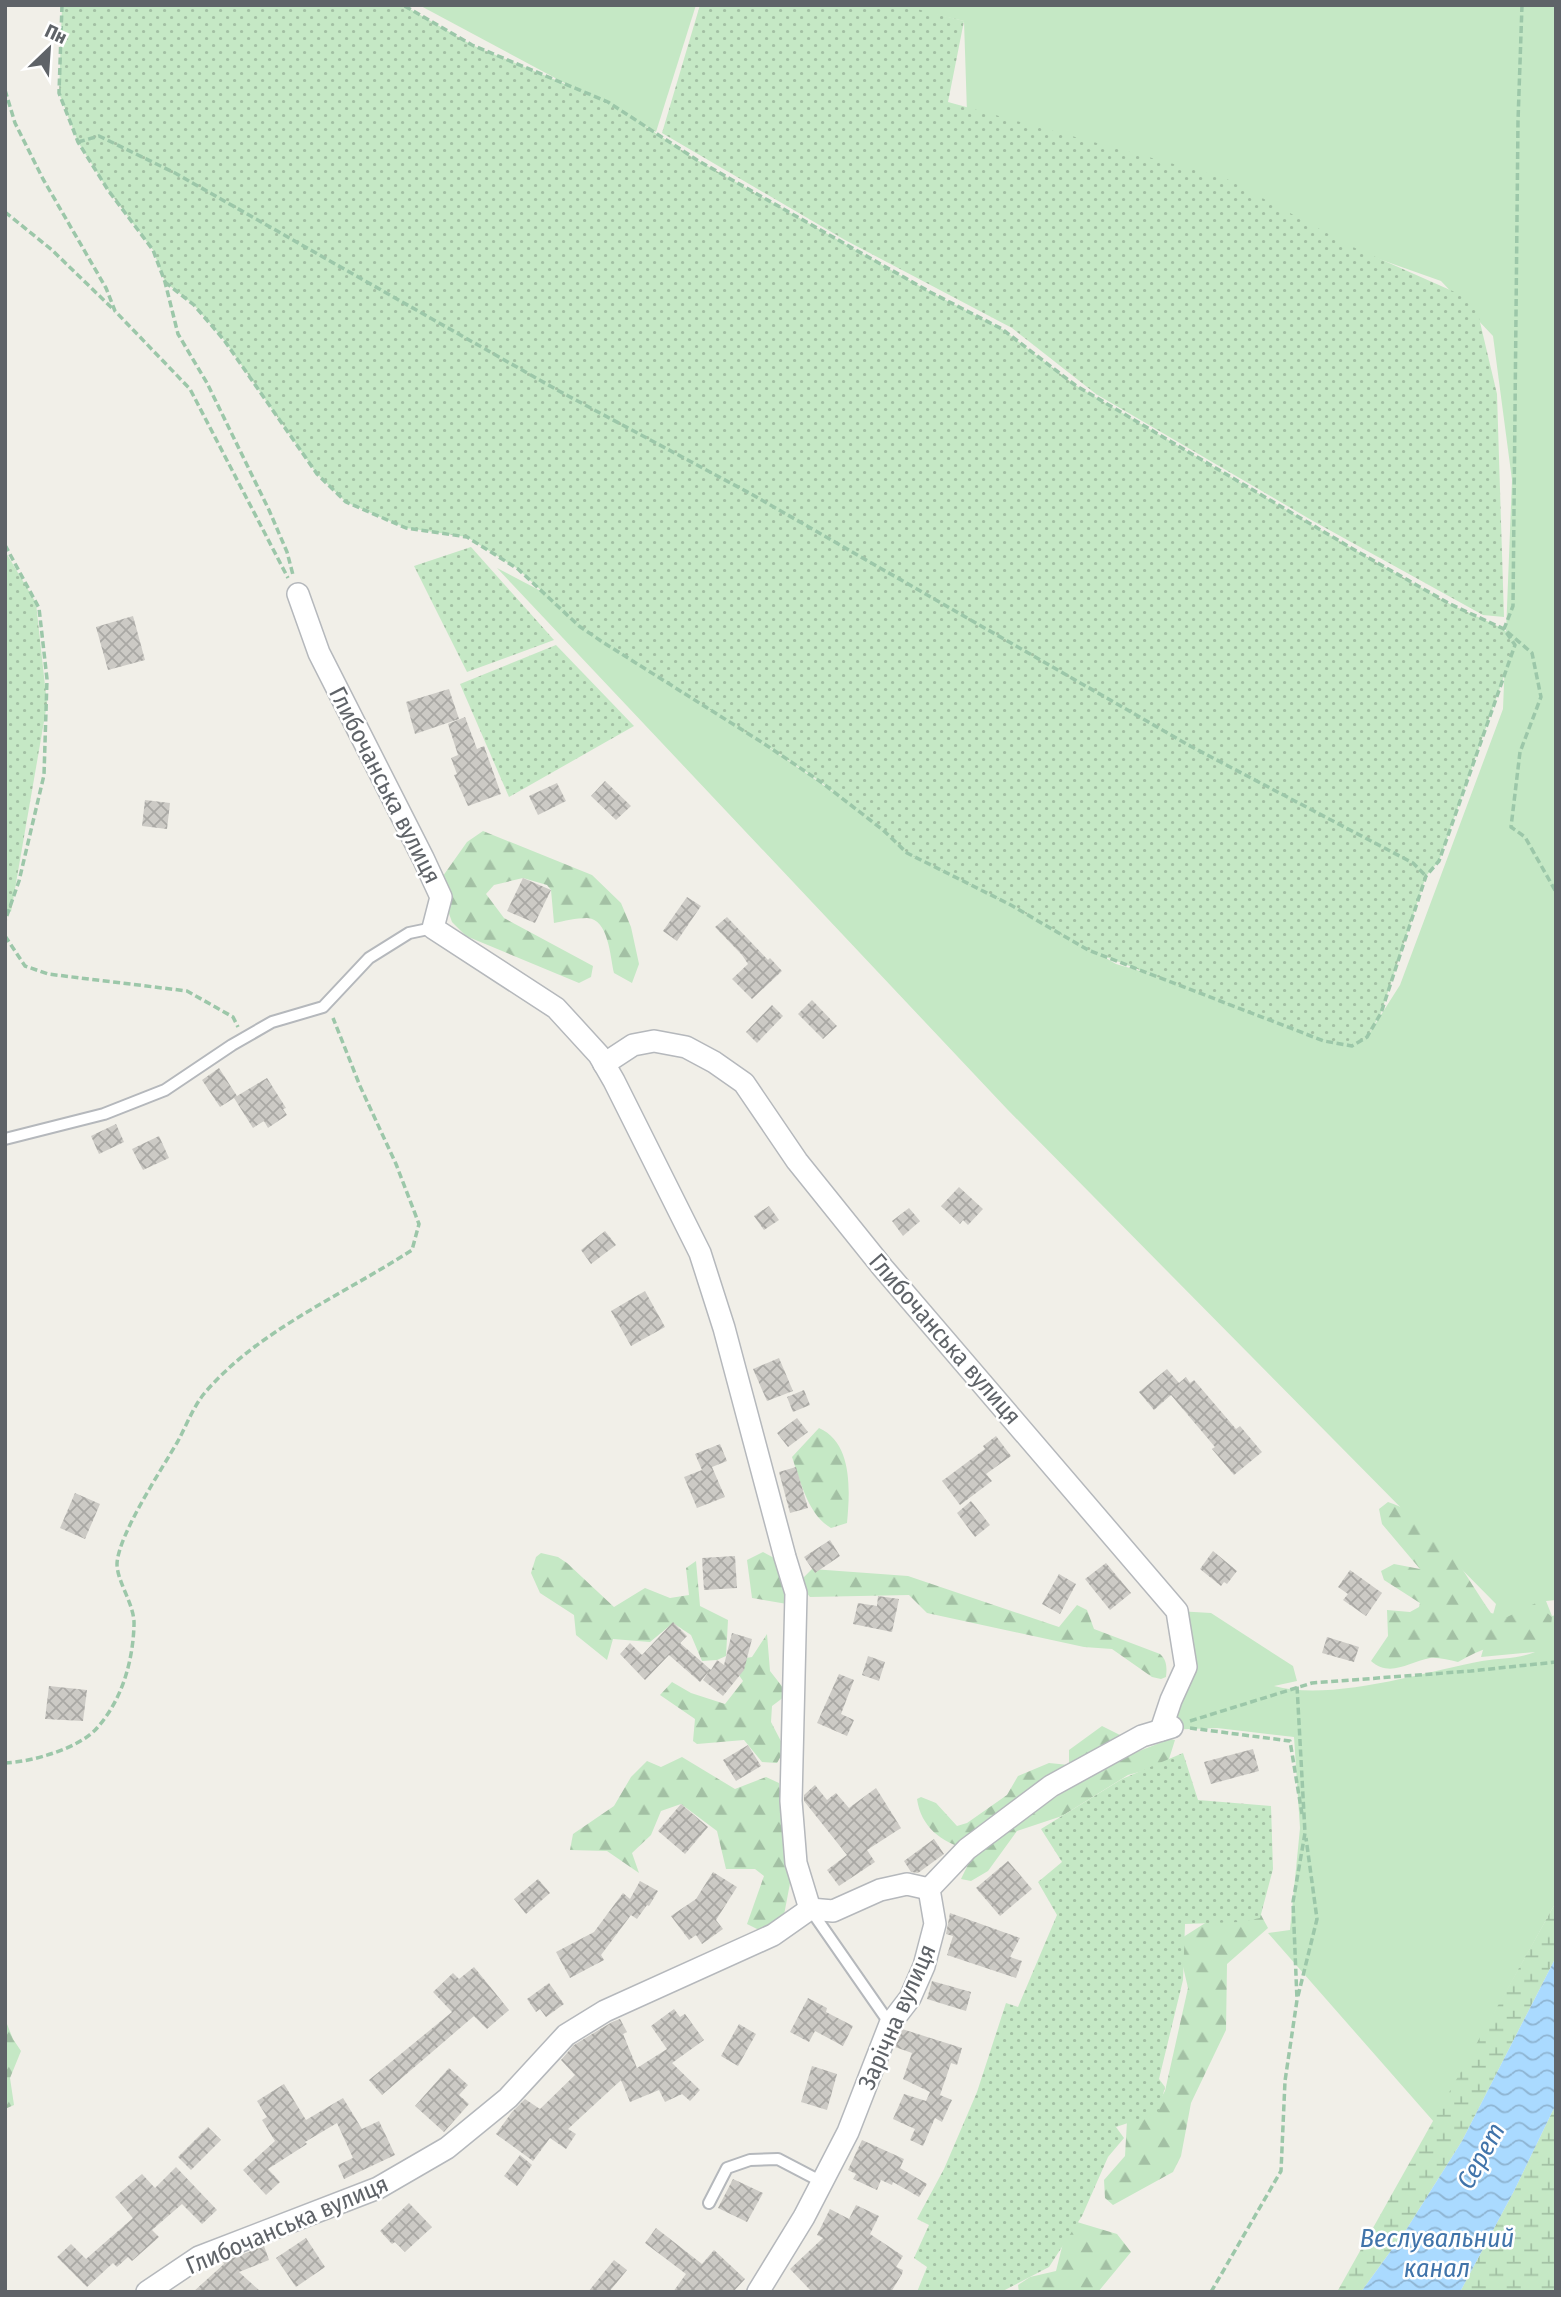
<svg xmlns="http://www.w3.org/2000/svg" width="1561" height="2297" viewBox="0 0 1561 2297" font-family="'Fira Sans Condensed',sans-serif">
  <defs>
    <pattern id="forest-firs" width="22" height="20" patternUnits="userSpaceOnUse" patternTransform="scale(1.75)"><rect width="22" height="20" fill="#c5e8c5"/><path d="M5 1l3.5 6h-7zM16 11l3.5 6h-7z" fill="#a3c0a4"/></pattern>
    <pattern id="wetland-marsh" width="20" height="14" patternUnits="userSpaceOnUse" patternTransform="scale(1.75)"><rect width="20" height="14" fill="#c5e8c5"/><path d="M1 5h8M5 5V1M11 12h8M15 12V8" fill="none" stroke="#a3c0a4"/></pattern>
    <pattern id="park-dots" width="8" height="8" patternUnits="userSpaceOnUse" patternTransform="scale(1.75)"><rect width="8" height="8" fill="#c5e8c5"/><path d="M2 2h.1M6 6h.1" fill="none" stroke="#a3c0a4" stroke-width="1.8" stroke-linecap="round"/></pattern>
    <pattern id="water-waves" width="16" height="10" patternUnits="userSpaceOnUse" patternTransform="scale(1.75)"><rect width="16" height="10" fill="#aadaff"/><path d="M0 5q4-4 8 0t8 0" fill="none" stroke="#8eb4d2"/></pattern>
    <pattern id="building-cross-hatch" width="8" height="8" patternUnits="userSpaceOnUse" patternTransform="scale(1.75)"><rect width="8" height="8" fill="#cccac5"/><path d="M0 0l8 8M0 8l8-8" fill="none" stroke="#a9a8a4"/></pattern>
  </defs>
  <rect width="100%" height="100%" fill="#f1efe8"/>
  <g fill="#c5e8c5">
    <path d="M 419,5 L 696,5 L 656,132 Z"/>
    <path d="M 894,5 L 1556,5 L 1556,1600 L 1546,1601 L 1552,1616 L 1556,1615 L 1556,1902 L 1434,2122 L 1268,1933 L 1290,1930 L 1300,1828 L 1294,1737 L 1217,1728 L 1161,1730 L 1186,1667 L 1177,1611 L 1211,1613 L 1293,1666 L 1297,1681 L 1274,1686 C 1330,1702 1424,1672 1482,1661 C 1500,1658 1518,1659 1535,1652 L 1481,1657 L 1496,1604 L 1007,1109 L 497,568 L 556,599 L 862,812 L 1116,964 L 1367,1037 L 1400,985 L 1503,709 L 1512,480 L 1493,336 L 1441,281 L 967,113 L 964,21 Z"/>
  </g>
  <g fill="url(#forest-firs)">
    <path d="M 483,831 L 592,875 L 621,903 L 631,927 L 639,964 L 632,983 L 614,973 C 610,957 609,919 587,918 C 576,918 564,921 554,923 L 551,890 L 547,885 L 523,878 L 494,885 L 486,894 L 504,918 L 593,966 L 591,977 L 579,983 L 466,936 L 452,922 L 438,883 L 467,842 Z"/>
    <path d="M 819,1428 C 853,1443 850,1491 847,1523 L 831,1528 C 808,1515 800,1480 792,1457 Z"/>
    <path d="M 1388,1502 C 1437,1517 1463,1573 1491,1613 L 1507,1617 L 1536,1603 L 1552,1617 L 1550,1633 L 1541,1645 C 1502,1644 1493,1642 1458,1662 C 1449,1660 1438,1657 1430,1658 C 1409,1662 1390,1678 1371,1661 L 1388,1636 L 1387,1610 L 1410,1612 L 1419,1607 L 1420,1603 L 1384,1580 L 1381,1571 L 1394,1564 L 1420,1569 L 1382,1524 L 1379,1509 Z"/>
    <path d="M 763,1552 L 776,1559 L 796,1593 L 787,1604 L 752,1598 L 747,1560 Z"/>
    <path d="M 541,1553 L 558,1557 L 567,1563 L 614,1607 L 645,1588 L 670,1598 L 689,1595 L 686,1568 L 696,1561 L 700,1606 L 728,1620 L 726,1656 L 717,1660 L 702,1661 L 691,1635 L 673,1623 L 650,1642 L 613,1639 L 607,1660 L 576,1635 L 574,1615 L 540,1593 L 531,1573 L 536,1557 Z"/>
    <path d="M 812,1569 L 908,1576 L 1059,1627 L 1077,1605 L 1087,1610 L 1094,1629 L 1160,1654 C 1167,1660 1167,1668 1166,1677 L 1161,1679 L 1152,1677 L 1112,1649 L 1084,1647 L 927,1613 L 909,1595 L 810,1597 L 798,1583 Z"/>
    <path d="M 767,1634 L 770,1671 L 788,1694 L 772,1706 L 771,1722 L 785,1749 L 777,1763 L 762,1762 L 744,1740 L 697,1744 L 693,1741 L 695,1719 L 660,1695 L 672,1682 L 691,1693 L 725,1704 L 743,1681 L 729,1661 L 752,1657 Z"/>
    <path d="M 1102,1726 L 1120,1735 L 1114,1748 L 967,1849 C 941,1842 921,1827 917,1799 L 921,1797 L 936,1803 L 957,1826 L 967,1823 L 1007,1795 L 1018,1776 L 1049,1763 L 1069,1765 L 1069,1750 Z"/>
    <path d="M 1170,1739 L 1175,1740 L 1169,1759 L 1161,1766 L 1128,1775 L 1062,1816 L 1017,1831 L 988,1871 L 971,1881 L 961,1879 L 975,1850 L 1016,1818 L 1053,1799 L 1106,1764 Z"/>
    <path d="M 682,1757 L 735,1789 L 766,1777 L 779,1783 L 791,1878 L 784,1915 L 765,1933 L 747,1924 L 764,1876 L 755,1869 L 726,1869 L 717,1831 L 681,1804 L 661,1811 L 651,1835 L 632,1853 L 639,1873 L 607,1851 L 570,1850 L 573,1834 L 614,1806 L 631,1777 L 647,1761 L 661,1767 Z"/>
    <path d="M 1221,1913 L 1261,1915 L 1268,1928 L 1227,1964 L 1226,2030 L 1191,2103 L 1181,2156 L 1173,2172 L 1113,2205 L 1105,2198 L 1104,2180 L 1125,2156 L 1127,2121 L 1157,2105 L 1165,2091 L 1188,1988 L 1177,1941 Z"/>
    <path d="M 5,2019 L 13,2039 L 21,2051 L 10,2078 L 14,2105 L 5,2109 Z"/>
    <path d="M 1077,2222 L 1117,2234 L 1131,2252 L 1098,2292 L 1019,2292 L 1018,2285 L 1030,2277 L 1056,2271 L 1066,2231 Z"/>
  </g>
  <g fill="url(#wetland-marsh)">
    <path d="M 1556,1902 L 1556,1957 L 1462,2141 L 1406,2230 L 1361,2292 L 1337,2292 Z"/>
    <path d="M 1556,2104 L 1556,2292 L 1460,2292 L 1514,2191 Z"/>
  </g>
  <g fill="url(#park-dots)">
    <path d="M 62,5 L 403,5 L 472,45 L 608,102 L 697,160 L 930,292 L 1002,329 L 1075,385 L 1353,549 L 1450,604 L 1504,629 L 1515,645 L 1439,861 L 1426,876 L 1381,1013 L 1367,1037 L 1352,1046 L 1324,1041 L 1088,950 L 1009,904 L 907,853 L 883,830 L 821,782 L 763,743 L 601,641 L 579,626 L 518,569 L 467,537 L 406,528 L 380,517 L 346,502 L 317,474 L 224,340 L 194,305 L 165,282 L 153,250 L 108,190 L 78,142 L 59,93 Z"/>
    <path d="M 700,5 L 901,5 L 964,21 L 948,102 L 1225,178 L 1353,247 L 1475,301 L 1497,394 L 1504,617 L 1483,615 L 1313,521 L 1096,394 L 1012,328 L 845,240 L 662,133 Z"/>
    <path d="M 471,547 L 554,640 L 467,672 L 414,566 Z"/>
    <path d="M 5,551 L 36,603 L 47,704 L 11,912 L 5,909 Z"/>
    <path d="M 556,645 L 634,726 L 509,797 L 460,684 Z"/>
    <path d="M 1183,1753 L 1198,1800 L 1271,1806 L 1273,1869 L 1260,1918 L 1240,1922 L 1185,1924 L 1183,1980 L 1159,2079 L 1165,2087 L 1158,2113 L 1116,2127 L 1124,2138 L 1108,2157 L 1082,2216 L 1049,2267 L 1001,2292 L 917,2292 L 927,2267 L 914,2258 L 929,2225 L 917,2219 L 944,2169 L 977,2092 L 1006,2003 L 1018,2007 L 1057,1915 L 1038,1882 L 1062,1862 L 1041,1829 L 1122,1779 Z"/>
  </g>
  <path fill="url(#water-waves)" d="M 1556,1957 L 1556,2104 L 1514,2191 L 1460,2292 L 1361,2292 L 1406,2230 L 1462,2141 Z"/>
  <g fill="url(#building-cross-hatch)">
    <path d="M 133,616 L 145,660 L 108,670 L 96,627 Z"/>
    <path d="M 449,689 L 459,719 L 415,734 L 406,702 Z"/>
    <path d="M 465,717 L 477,749 L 484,746 L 501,794 L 468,806 L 454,775 L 457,774 L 451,758 L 458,755 L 448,724 Z"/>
    <path d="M 605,781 L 631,806 L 616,820 L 591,796 Z"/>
    <path d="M 557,783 L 566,801 L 538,815 L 529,796 Z"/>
    <path d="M 145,800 L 170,803 L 167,829 L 142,826 Z"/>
    <path d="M 523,878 L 551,890 L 535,923 L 507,911 Z"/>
    <path d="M 687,897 L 701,906 L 677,941 L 663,931 Z"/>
    <path d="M 727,917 L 768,960 L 770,958 L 782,971 L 752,999 L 732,979 L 748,964 L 742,955 L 715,927 Z"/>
    <path d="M 812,1000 L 837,1026 L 823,1039 L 798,1014 Z"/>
    <path d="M 772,1005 L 783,1016 L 757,1043 L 746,1032 Z"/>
    <path d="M 219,1068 L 237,1096 L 267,1078 L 286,1108 L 283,1109 L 287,1115 L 268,1128 L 264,1121 L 253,1128 L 234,1098 L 220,1107 L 202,1080 Z"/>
    <path d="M 116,1124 L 124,1142 L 99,1154 L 91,1136 Z"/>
    <path d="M 159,1136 L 169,1158 L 143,1170 L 132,1149 Z"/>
    <path d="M 959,1187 L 983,1209 L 968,1225 L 963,1220 L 960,1224 L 941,1206 Z"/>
    <path d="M 769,1206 L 779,1220 L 764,1230 L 754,1216 Z"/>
    <path d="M 909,1208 L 920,1221 L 903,1236 L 892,1221 Z"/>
    <path d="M 605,1231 L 616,1245 L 591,1264 L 581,1250 Z"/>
    <path d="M 645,1291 L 665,1327 L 631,1346 L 611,1311 Z"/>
    <path d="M 779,1358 L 793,1391 L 767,1401 L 753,1369 Z"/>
    <path d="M 1167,1369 L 1179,1383 L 1186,1377 L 1190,1383 L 1194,1380 L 1236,1429 L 1240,1426 L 1262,1452 L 1234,1475 L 1212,1449 L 1215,1447 L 1171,1395 L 1154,1410 L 1139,1392 Z"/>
    <path d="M 804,1390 L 810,1405 L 793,1412 L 787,1397 Z"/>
    <path d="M 797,1418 L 808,1432 L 788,1447 L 777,1433 Z"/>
    <path d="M 996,1436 L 1011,1456 L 986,1474 L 992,1481 L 960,1505 L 942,1481 L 985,1449 L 983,1446 Z"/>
    <path d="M 720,1444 L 727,1461 L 712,1467 L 725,1497 L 697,1508 L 684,1477 L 702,1470 L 695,1454 Z"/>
    <path d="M 796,1467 L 808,1508 L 790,1513 L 779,1472 Z"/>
    <path d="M 75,1493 L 100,1504 L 85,1539 L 60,1528 Z"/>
    <path d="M 971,1501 L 990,1525 L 975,1537 L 957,1513 Z"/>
    <path d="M 830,1540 L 840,1556 L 815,1573 L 804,1557 Z"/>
    <path d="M 1213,1551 L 1237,1571 L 1227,1584 L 1224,1582 L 1221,1586 L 1200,1569 Z"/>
    <path d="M 735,1556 L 737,1588 L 704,1590 L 702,1558 Z"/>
    <path d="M 1106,1563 L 1131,1593 L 1110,1610 L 1085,1579 Z"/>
    <path d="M 1350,1570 L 1382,1593 L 1366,1616 L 1343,1600 L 1348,1594 L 1338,1587 Z"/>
    <path d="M 1059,1574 L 1076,1584 L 1060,1614 L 1042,1604 Z"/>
    <path d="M 878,1596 L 899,1599 L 892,1632 L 853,1624 L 858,1603 L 877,1606 Z"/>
    <path d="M 673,1622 L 687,1636 L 680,1643 L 711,1670 L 717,1660 L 724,1665 L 732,1633 L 752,1639 L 744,1670 L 723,1696 L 703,1680 L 709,1671 L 700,1682 L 669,1655 L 645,1680 L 620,1654 L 630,1643 L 642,1655 Z"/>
    <path d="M 1327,1637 L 1359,1647 L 1354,1662 L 1322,1653 Z"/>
    <path d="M 868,1656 L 885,1662 L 879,1681 L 862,1675 Z"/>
    <path d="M 839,1674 L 854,1680 L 841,1714 L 854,1720 L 847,1736 L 817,1723 Z"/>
    <path d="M 49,1686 L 87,1690 L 83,1721 L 45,1719 Z"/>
    <path d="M 748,1745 L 761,1766 L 736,1781 L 723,1760 Z"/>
    <path d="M 1253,1749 L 1259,1771 L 1211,1784 L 1204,1762 Z"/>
    <path d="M 815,1785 L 827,1800 L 836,1793 L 849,1808 L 876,1788 L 901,1828 L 867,1850 L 875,1862 L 839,1886 L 827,1870 L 847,1855 L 804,1801 L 804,1795 Z"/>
    <path d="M 681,1804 L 708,1827 L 685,1854 L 658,1831 Z"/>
    <path d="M 934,1839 L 944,1854 L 918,1873 L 911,1872 L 904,1861 Z"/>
    <path d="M 1008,1861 L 1032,1889 L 1000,1916 L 976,1888 Z"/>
    <path d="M 713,1872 L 737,1887 L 716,1920 L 723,1929 L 702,1944 L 696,1935 L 689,1940 L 671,1916 L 696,1899 Z"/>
    <path d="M 538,1879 L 550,1893 L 526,1914 L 514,1899 Z"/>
    <path d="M 640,1881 L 658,1891 L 649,1906 L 647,1905 L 637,1919 L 631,1915 L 601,1955 L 604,1960 L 570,1978 L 556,1952 L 594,1932 L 623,1893 L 630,1899 Z"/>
    <path d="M 950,1913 L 1020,1938 L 1010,1957 L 1022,1961 L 1016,1978 L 947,1955 L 953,1936 L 946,1934 Z"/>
    <path d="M 474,1967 L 509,2010 L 487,2029 L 474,2016 L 382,2095 L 369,2080 L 452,2012 L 433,1992 L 453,1973 L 459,1979 Z"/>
    <path d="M 932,1981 L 971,1992 L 966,2011 L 927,1999 Z"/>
    <path d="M 549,1983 L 564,2004 L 546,2017 L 540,2009 L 536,2012 L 527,1999 Z"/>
    <path d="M 808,1998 L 827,2008 L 826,2012 L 853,2026 L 843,2046 L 815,2031 L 809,2042 L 790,2032 Z"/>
    <path d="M 674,2009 L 680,2017 L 685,2014 L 704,2040 L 672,2063 L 700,2090 L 690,2101 L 682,2094 L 665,2102 L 659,2090 L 630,2102 L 621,2080 L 568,2129 L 576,2134 L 566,2149 L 550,2138 L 533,2161 L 496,2134 L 512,2112 L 525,2099 L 540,2109 L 575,2075 L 561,2060 L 574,2045 L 612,2022 L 620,2019 L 627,2032 L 623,2034 L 637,2068 L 667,2049 L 651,2026 Z"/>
    <path d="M 739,2024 L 756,2034 L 738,2066 L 721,2056 Z"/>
    <path d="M 902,2029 L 962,2048 L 957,2065 L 951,2063 L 940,2095 L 952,2100 L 942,2122 L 935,2118 L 923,2146 L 910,2140 L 915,2129 L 893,2119 L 904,2094 L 926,2101 L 930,2092 L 903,2079 L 912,2053 L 895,2047 Z"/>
    <path d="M 812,2066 L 837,2074 L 827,2110 L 801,2102 Z"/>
    <path d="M 449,2068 L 468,2085 L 459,2095 L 469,2104 L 444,2132 L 415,2106 Z"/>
    <path d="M 284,2084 L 306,2120 L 343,2098 L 362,2129 L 379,2121 L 395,2155 L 344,2179 L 338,2165 L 353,2158 L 337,2123 L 305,2142 L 307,2144 L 268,2169 L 280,2182 L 266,2195 L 243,2170 L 275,2141 L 262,2120 L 267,2117 L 257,2101 Z"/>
    <path d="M 208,2127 L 221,2140 L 191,2170 L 178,2157 Z"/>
    <path d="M 862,2140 L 904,2159 L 900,2168 L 927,2184 L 919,2197 L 893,2182 L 892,2185 L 881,2180 L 877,2190 L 853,2179 L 856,2174 L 848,2170 Z"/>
    <path d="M 520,2155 L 532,2165 L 517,2186 L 504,2176 Z"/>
    <path d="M 176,2167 L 217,2210 L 202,2224 L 182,2204 L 152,2230 L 159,2237 L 132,2261 L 128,2257 L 117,2267 L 113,2263 L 87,2287 L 57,2257 L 71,2244 L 86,2259 L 133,2218 L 115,2197 L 142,2174 L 155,2188 Z"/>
    <path d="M 733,2179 L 763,2193 L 747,2222 L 718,2208 Z"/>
    <path d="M 409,2203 L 432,2227 L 405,2252 L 395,2242 L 392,2244 L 380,2231 Z"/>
    <path d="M 856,2205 L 879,2216 L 870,2234 L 903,2256 L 896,2267 L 903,2270 L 902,2274 L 891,2292 L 812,2292 L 790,2269 L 823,2238 L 817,2235 L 830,2209 L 849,2219 Z"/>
    <path d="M 656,2228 L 702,2264 L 714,2250 L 745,2279 L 733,2292 L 673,2292 L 686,2274 L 645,2243 Z"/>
    <path d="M 306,2238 L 325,2267 L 296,2287 L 276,2258 Z"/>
    <path d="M 264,2246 L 269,2260 L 239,2272 L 261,2292 L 193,2292 L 224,2264 L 223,2262 Z"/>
    <path d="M 614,2260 L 627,2270 L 609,2292 L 588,2292 Z"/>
  </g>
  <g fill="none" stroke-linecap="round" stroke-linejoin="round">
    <g stroke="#b5b8bc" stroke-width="14">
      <g id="lane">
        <path d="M 5,1139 L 104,1114 L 165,1090 L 232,1045 L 272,1022 L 323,1007 L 369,958 L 409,933 L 433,928"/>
        <path d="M 810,1909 L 890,2024"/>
        <path d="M 709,2203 L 727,2168 L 750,2160 L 778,2159 L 822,2182"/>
      </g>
    </g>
    <g stroke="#b5b8bc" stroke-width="24">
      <g id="street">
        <path d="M 298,594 L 319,653 L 423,858 L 441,897 L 433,928 L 556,1008 L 599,1055 L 614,1081 L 700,1253 L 724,1328 L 785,1557 L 796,1593 L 791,1801 L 796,1863 L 810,1909"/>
        <path d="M 604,1064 L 633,1045 L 654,1041 L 686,1047 L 714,1062 L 744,1083 L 797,1161 L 883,1268 L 1177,1611 L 1186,1667 L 1171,1700 L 1161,1730"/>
        <path d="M 147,2292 L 199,2257 L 378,2188 L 447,2148 L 508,2098 L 566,2035 L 605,2011 L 773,1935 L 810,1909 L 833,1911 L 880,1890 L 907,1884 L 929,1889"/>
        <path d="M 758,2292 L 804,2217 L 848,2132 L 890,2024 L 910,1998 L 924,1966 L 935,1924 L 929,1889 L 967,1849 L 1051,1786 L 1142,1736 L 1172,1727"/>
      </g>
    </g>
    <g stroke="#9cc7a9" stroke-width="3.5" stroke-dasharray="7 3.5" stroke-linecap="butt">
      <path d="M 62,5 L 59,93 L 78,142 L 108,190 L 153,250 L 165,282 L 178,334 L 207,383 L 269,510 L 287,552 L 293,575"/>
      <path d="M 1522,5 L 1518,121 L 1513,606 L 1504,629 L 1532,653 L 1541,697 L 1520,752 L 1511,827 L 1525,837 L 1556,892"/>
      <path d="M 5,90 L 15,123 L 43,179 L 106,288 L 115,311 L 190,389 L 288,578"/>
      <path d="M 78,142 L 99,136 L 175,173 L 559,391 L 753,495 L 1192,747 L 1413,863 L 1426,876"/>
      <path d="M 5,212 L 52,250 L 114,310"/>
      <path d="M 165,282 L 194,305 L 224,340 L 317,474 L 346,502 L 406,528 L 467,537 L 518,569 L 579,626 L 601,641 L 763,743 L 821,782 L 883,830 L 907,853 L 1009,904 L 1088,950 L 1324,1041 L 1352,1046 L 1367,1037 L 1381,1013 L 1426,876 L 1439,861 L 1515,645 L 1504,629 L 1450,604 L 1353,549 L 1075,385 L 1002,329 L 930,292 L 697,160 L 608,102 L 472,45 L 403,5"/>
      <path d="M 5,545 L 39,608 L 47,679 L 44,775 L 19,881 L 5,921"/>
      <path d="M 5,936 L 25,966 L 48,974 L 187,991 L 233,1017 L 238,1027"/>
      <path d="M 1190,1721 L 1312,1683 L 1471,1671 L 1556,1662"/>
      <path d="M 1190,1728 L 1290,1741 L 1302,1814"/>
      <path d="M 5,1763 C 32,1762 80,1748 97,1728 C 122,1700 133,1661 134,1625 C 135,1605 117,1582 117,1564 C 118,1535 162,1469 178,1441 C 186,1426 193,1408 203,1395 C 256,1331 343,1295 412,1250 L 419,1224 L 396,1164 L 360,1086 L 333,1018"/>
      <path d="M 1298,1996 L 1317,1919 L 1306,1838"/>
      <path d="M 1211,2292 L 1281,2171 L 1285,2081 L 1297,2000 L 1293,1902 L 1305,1833 L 1297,1686"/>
    </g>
    <use href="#lane" stroke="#fff" stroke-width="10"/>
    <use href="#street" stroke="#fff" stroke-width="21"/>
  </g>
  <g text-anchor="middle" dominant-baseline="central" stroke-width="5" stroke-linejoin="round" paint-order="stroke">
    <g font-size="24" fill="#5f6368" stroke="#fff">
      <text transform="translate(385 785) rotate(63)">Глибочанська вулиця</text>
      <text transform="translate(945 1339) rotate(49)">Глибочанська вулиця</text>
      <text transform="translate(897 2017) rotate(-66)">Зарічна вулиця</text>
      <text transform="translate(287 2225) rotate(-23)">Глибочанська вулиця</text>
    </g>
    <g font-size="26" font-style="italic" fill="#4174aa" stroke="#fff">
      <text transform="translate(1481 2156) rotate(-61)">Серет</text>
      <text x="1437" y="2238">Веслувальний<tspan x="1437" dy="30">канал</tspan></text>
    </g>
  </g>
  <rect width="1561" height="2297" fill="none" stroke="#5f6368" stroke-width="14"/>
  <g transform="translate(49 49) rotate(25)" stroke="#ffffff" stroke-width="5" paint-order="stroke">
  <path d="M0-5L12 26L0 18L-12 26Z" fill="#5f6368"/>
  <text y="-10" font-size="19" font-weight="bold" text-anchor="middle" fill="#5f6368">Пн</text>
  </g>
</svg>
